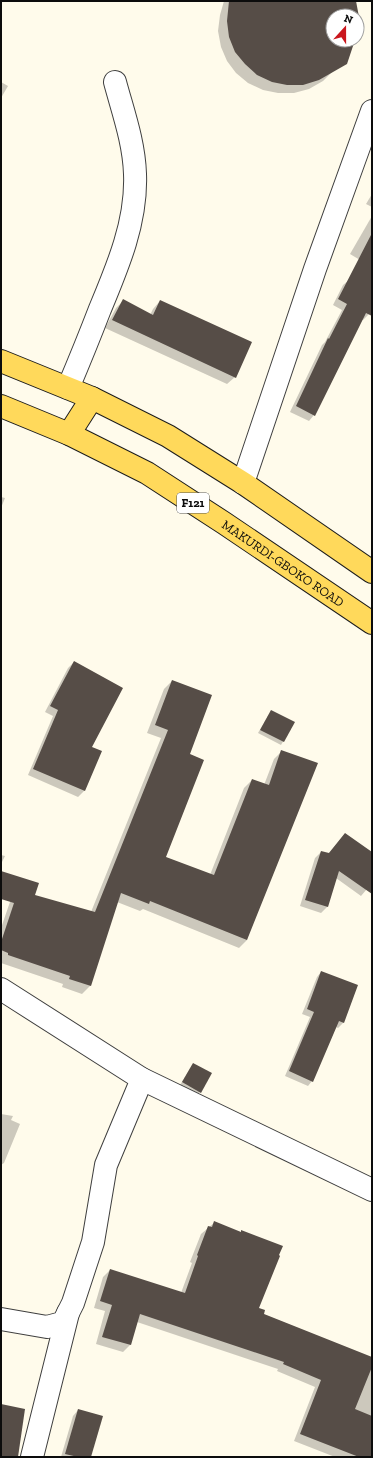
<svg xmlns="http://www.w3.org/2000/svg" width="373" height="1458" viewBox="0 0 373 1458" font-family="'Zilla Slab',serif">
  <rect width="100%" height="100%" fill="#fffbeb"/>
  <g fill="#0003">
    <path d="M 224,1 L 355,1 L 358,17 L 357,31 L 357,16 L 333,16 L 333,40 L 354,40 L 334,70 L 323,81 L 309,89 L 294,93 L 278,93 L 263,90 L 248,83 L 236,73 L 227,61 L 221,47 L 218,31 L 220,15 Z"/>
    <path d="M 1,82 L 8,86 L 1,98 Z"/>
    <path d="M 372,194 L 372,207 L 366,204 Z"/>
    <path d="M 372,216 L 372,264 L 370,266 L 350,254 Z"/>
    <path d="M 349,280 L 372,292 L 372,307 L 369,314 L 363,320 L 361,319 L 314,415 L 309,421 L 290,412 L 322,345 L 325,342 L 342,310 L 333,305 L 343,285 Z"/>
    <path d="M 123,301 L 150,315 L 153,309 L 160,301 L 235,377 L 227,384 L 105,328 L 116,308 Z"/>
    <path d="M 1,497 L 5,498 L 1,508 Z"/>
    <path d="M 74,662 L 90,747 L 100,751 L 84,791 L 78,797 L 28,775 L 53,716 L 45,712 L 68,668 Z"/>
    <path d="M 172,681 L 189,755 L 165,857 L 210,875 L 244,788 L 252,780 L 264,785 L 274,759 L 282,751 L 247,940 L 239,948 L 143,909 L 140,911 L 117,902 L 90,986 L 82,994 L 62,987 L 63,984 L 1,963 L 1,928 L 11,899 L 91,912 L 161,738 L 147,733 L 164,689 Z"/>
    <path d="M 271,711 L 294,723 L 281,745 L 258,733 Z"/>
    <path d="M 345,834 L 372,853 L 372,883 L 361,896 L 336,878 L 327,907 L 321,913 L 300,906 L 315,858 L 321,852 L 328,854 Z"/>
    <path d="M 1,855 L 5,856 L 1,864 Z"/>
    <path d="M 321,972 L 357,986 L 343,1023 L 338,1028 L 336,1027 L 312,1081 L 308,1086 L 285,1076 L 310,1017 L 302,1014 L 317,977 Z"/>
    <path d="M 193,1064 L 200,1092 L 197,1095 L 180,1085 Z"/>
    <path d="M 1,1114 L 13,1116 L 11,1120 L 20,1124 L 4,1163 L 1,1165 Z"/>
    <path d="M 215,1222 L 240,1233 L 242,1231 L 258,1309 L 263,1314 L 372,1358 L 372,1457 L 335,1457 L 294,1441 L 315,1387 L 277,1371 L 278,1369 L 137,1322 L 130,1345 L 123,1352 L 96,1344 L 105,1311 L 94,1308 L 103,1277 L 110,1270 L 181,1293 L 192,1263 L 190,1262 L 201,1234 Z"/>
    <path d="M 78,1410 L 90,1457 L 61,1457 L 73,1416 Z"/>
  </g>
  <g fill="#564d47">
    <path d="M 229,1 L 356,1 L 359,17 L 357,35 L 357,16 L 333,16 L 333,40 L 355,40 L 347,64 L 319,80 L 303,85 L 287,85 L 272,82 L 257,75 L 245,64 L 235,52 L 229,37 L 227,21 Z"/>
    <path d="M 372,233 L 372,316 L 366,313 L 315,416 L 296,406 L 328,338 L 329,339 L 347,304 L 338,299 Z"/>
    <path d="M 123,299 L 153,315 L 160,300 L 252,342 L 236,378 L 112,320 Z"/>
    <path d="M 74,661 L 123,688 L 92,747 L 102,751 L 85,791 L 33,769 L 58,710 L 50,706 Z"/>
    <path d="M 172,680 L 212,695 L 190,754 L 204,760 L 166,857 L 214,875 L 252,779 L 269,785 L 281,750 L 318,763 L 247,940 L 150,901 L 149,904 L 121,893 L 91,986 L 69,979 L 70,976 L 8,955 L 8,953 L 1,950 L 1,942 L 14,903 L 1,899 L 1,871 L 39,883 L 35,895 L 95,912 L 168,730 L 155,725 Z"/>
    <path d="M 271,710 L 295,722 L 284,742 L 260,730 Z"/>
    <path d="M 345,833 L 372,852 L 372,894 L 339,871 L 328,907 L 305,900 L 321,851 L 329,853 Z"/>
    <path d="M 321,971 L 358,985 L 344,1023 L 339,1021 L 313,1082 L 289,1071 L 314,1012 L 307,1009 Z"/>
    <path d="M 193,1063 L 212,1073 L 201,1093 L 182,1082 Z"/>
    <path d="M 214,1221 L 241,1232 L 241,1230 L 283,1246 L 279,1255 L 280,1256 L 259,1308 L 265,1310 L 264,1314 L 372,1357 L 372,1367 L 355,1409 L 372,1416 L 372,1457 L 359,1457 L 300,1434 L 321,1380 L 283,1364 L 284,1362 L 140,1314 L 131,1345 L 102,1337 L 112,1305 L 100,1301 L 110,1269 L 185,1293 L 198,1256 L 197,1255 L 208,1226 L 212,1227 Z"/>
    <path d="M 1,1404 L 25,1409 L 18,1457 L 1,1457 Z"/>
    <path d="M 78,1409 L 103,1416 L 91,1457 L 78,1457 L 65,1454 Z"/>
  </g>
  <g fill="none" stroke-linecap="round" stroke-linejoin="round">
    <g stroke="#3f3f3f" stroke-width="24">
      <g id="street">
        <path d="M 68,388 C 79,362 90,335 100,309 C 118,266 137,221 135,174 C 134,142 123,112 115,82"/>
        <path d="M 243,483 L 315,269 L 372,111"/>
        <path d="M 1,989 L 142,1079 L 372,1190"/>
        <path d="M 1,1319 L 47,1327 L 62,1323 L 65,1319 L 73,1303 L 93,1242 L 106,1165 L 142,1079"/>
        <path d="M 32,1457 L 68,1313"/>
      </g>
    </g>
    <g stroke="#1d1d1d" stroke-width="24">
      <g id="primary">
        <path d="M 1,361 L 92,398 L 168,436 L 243,483 L 372,572"/>
        <path id="s1" d="M 1,406 L 69,434 L 147,473 L 224,523 L 372,623"/>
        <path d="M 69,434 L 92,398"/>
      </g>
    </g>
    <use href="#street" stroke="#fff" stroke-width="22"/>
    <use href="#primary" stroke="#ffd95b" stroke-width="22"/>
  </g>
  <g text-anchor="middle" dominant-baseline="central" stroke-width="4" stroke-linejoin="round" paint-order="stroke">
    <rect fill="#fff" stroke="#555" stroke-width="1" x="177" y="493" width="32" height="20" rx="3"/>
    <g font-size="12" font-weight="bold" fill="#0c0c0c">
      <text x="193" y="503">F121</text>
    </g>
    <g font-size="13" fill="#0c0c0c" stroke="#fff">
      <text stroke="none"><textPath href="#s1" startOffset="324">MAKURDI-GBOKO ROAD</textPath></text>
    </g>
  </g>
  <rect width="373" height="1458" fill="none" stroke="#0c0c0c" stroke-width="4"/>
  <g transform="translate(345 28) rotate(21)"><circle r="19" fill="#ffffff" stroke="#9e9e9e"/>
  <path d="M0-3L7 15L0 10L-7 15Z" fill="#ca161d"/>
  <text y="-6" font-size="11" font-weight="bold" text-anchor="middle" fill="#0c0c0c">N</text>
  </g>
</svg>
